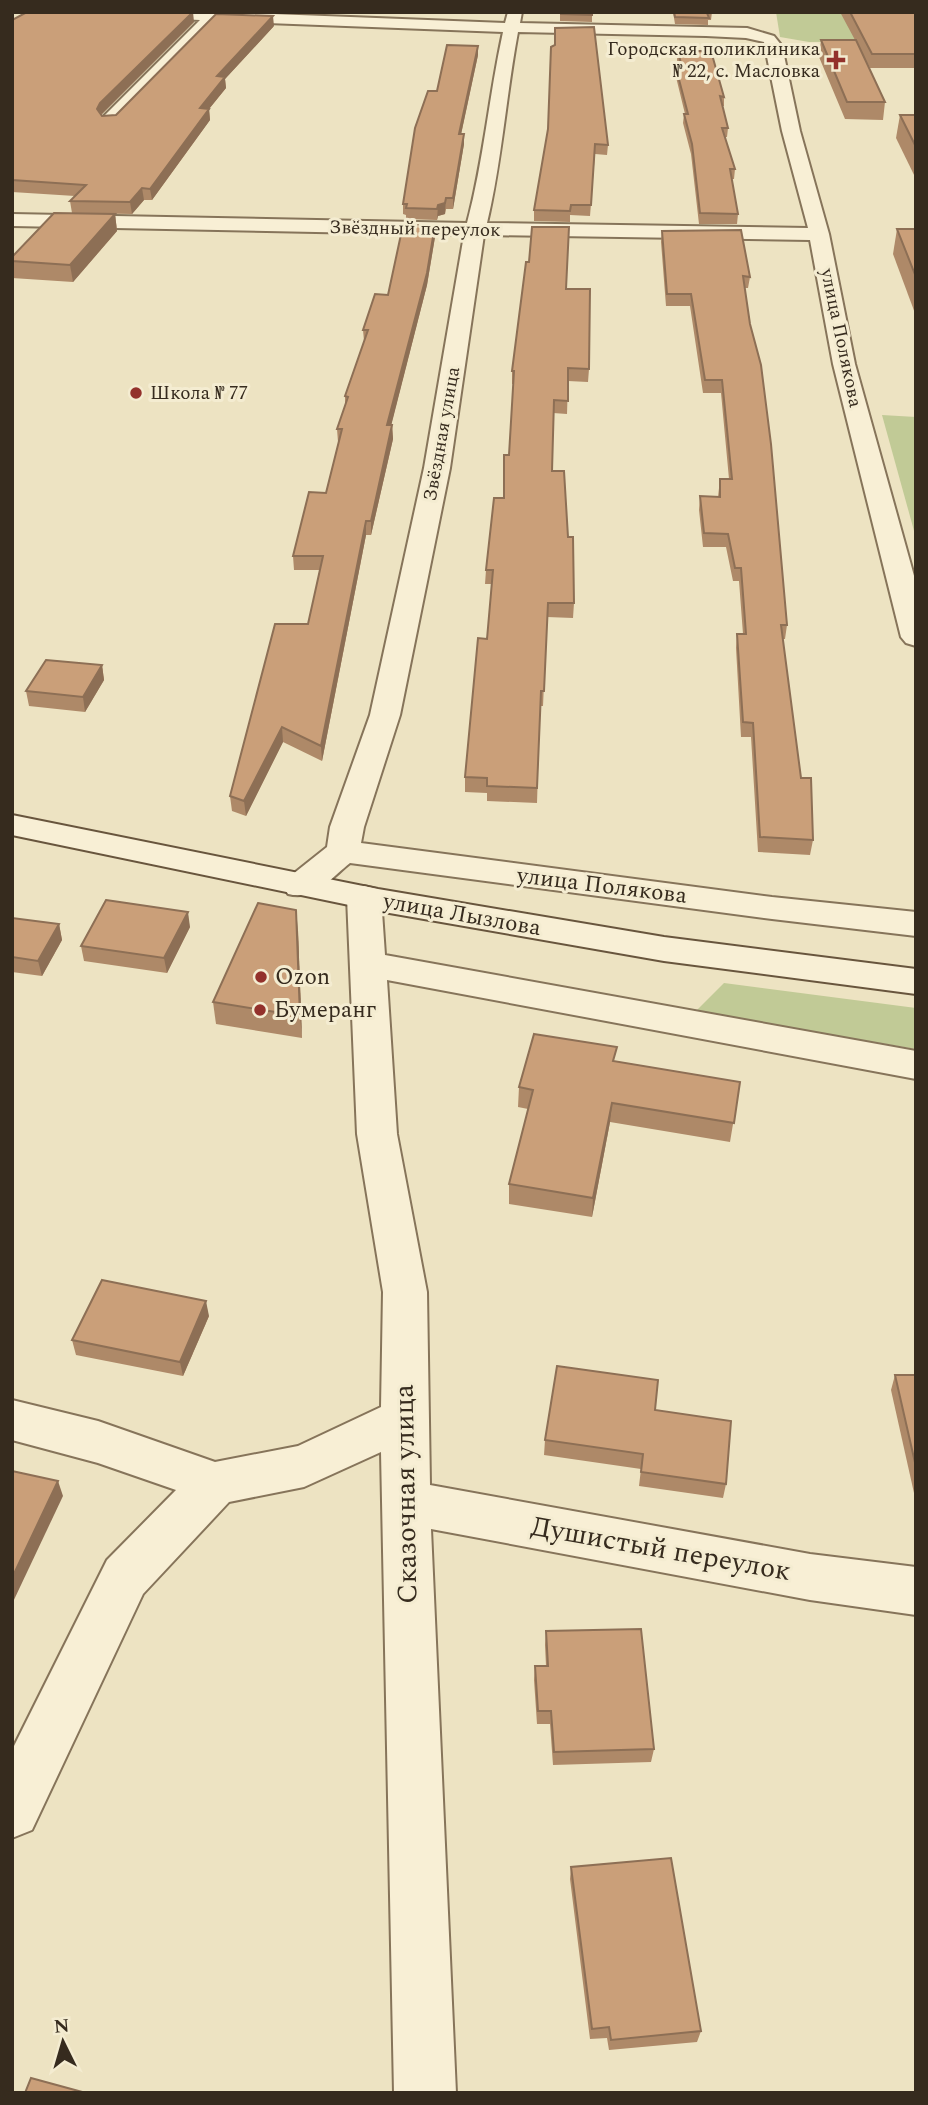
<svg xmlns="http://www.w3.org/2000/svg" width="928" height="2105" viewBox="0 0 928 2105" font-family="Spectral,serif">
  <rect width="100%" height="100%" fill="#ede3c2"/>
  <g fill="#c1ca96">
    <path d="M 776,12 L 916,12 L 889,41 L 809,42 L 780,37 Z"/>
    <path d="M 882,415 L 916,417 L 916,538 Z"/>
    <path d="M 724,983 L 916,1008 L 916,1049 L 695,1012 Z"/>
  </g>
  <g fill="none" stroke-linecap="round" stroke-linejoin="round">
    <g stroke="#86745a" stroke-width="4">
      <g id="minor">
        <path d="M 105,12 L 224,12 L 505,23 L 508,12 L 522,12 L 520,23 L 747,28 L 774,36 L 782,46 L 800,131 L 829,234 L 855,364 L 916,583 L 916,646 L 906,643 L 901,637 L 833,364 L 810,240 L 484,235 L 450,468 L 400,715 L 364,827 L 361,843 L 772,897 L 916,912 L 916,936 L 772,919 L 350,863 C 331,878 314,901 288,894 L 283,886 L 288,878 L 327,847 L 330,827 L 370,715 L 424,468 L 464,235 L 12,226 L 12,214 L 467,223 C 484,160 489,95 503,32 L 216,21 L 116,124 L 104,124 L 101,120 L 104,116 L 200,20 L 112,16 ZM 518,32 L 706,36 L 746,38 L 764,42 L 782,131 L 808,228 L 487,223 C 502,160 506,96 518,32 Z"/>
        <path d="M 364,886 L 376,889 L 381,897 L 385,955 L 916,1051 L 916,1079 L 387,980 L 397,1134 L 427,1292 L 430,1485 L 810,1554 L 916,1567 L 916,1615 L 810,1600 L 431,1529 L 456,2093 L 394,2093 L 381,1452 L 304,1487 L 229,1502 L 143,1594 L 32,1830 L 12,1838 L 12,1750 L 107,1560 L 176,1490 L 98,1463 L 12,1440 L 12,1400 L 98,1421 L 215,1462 L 298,1446 L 381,1407 L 383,1292 L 357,1134 L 347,897 L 352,889 Z"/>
      </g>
    </g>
    <g stroke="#68553d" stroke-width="4">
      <path id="secondary" d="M 12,815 L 378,889 L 664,937 L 916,969 L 916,994 L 664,961 L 378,911 L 12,835 Z"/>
    </g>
    <use href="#minor" fill="#f8efd5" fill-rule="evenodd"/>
    <use href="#secondary" fill="#f8efd5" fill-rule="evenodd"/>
  </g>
  <g fill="#ae8968">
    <path d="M 560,12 L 592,12 L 592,22 L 560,21 Z"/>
    <path d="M 673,12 L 712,12 L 711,20 L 708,20 L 708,25 L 675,24 Z"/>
    <path d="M 840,12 L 916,12 L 916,68 L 870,68 L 863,55 L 885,102 L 883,120 L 845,119 L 819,57 L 821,40 L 855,40 Z"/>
    <path d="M 12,20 L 194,22 L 102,114 L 102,116 L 116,115 L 274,26 L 225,79 L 226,88 L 209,109 L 210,120 L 152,200 L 144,200 L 132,214 L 72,213 L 70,201 L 75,196 L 12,192 Z"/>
    <path d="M 678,51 L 724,97 L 724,106 L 722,106 L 728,128 L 727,137 L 725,137 L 735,169 L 734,179 L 732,179 L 738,214 L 737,224 L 699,224 L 691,154 L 683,123 L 684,114 L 685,114 L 676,77 L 676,68 L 679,68 L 677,60 Z"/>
    <path d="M 478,55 L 461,134 L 464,144 L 453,209 L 446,209 L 445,214 L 438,216 L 437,220 L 406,219 L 406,215 L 403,214 L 403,204 L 437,91 Z"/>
    <path d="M 900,115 L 916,115 L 916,179 L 896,138 Z"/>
    <path d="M 548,129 L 608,145 L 607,155 L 595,154 L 590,216 L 570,215 L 570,222 L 534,221 L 534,210 Z"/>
    <path d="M 115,214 L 117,231 L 73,282 L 12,278 L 12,257 Z"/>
    <path d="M 897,229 L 916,229 L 916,316 L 893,254 Z"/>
    <path d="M 662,231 L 750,277 L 748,288 L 745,288 L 787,625 L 785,639 L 783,639 L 801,778 L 813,840 L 810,855 L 758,852 L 751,737 L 741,737 L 736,648 L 737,634 L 743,634 L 739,581 L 733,581 L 726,547 L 703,547 L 699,510 L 700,496 L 718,497 L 720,479 L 729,479 L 721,393 L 703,393 L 690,306 L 666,306 L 661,242 Z"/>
    <path d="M 435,237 L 427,285 L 391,425 L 392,425 L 393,439 L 371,535 L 366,535 L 322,761 L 283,742 L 246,816 L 232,811 L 230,796 L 308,624 L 320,570 L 294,570 L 293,556 L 326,493 L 339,442 L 338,442 L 337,429 L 345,407 L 345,396 L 364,341 L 363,330 L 388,295 Z"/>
    <path d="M 566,289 L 589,369 L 588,382 L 568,381 L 567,414 L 553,413 L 552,471 L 568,537 L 574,603 L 573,618 L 547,617 L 543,706 L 540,706 L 537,803 L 487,801 L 487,793 L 465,792 L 465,777 L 487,639 L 492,584 L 485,584 L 486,570 L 504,498 L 509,455 L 514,384 L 512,384 L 512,371 Z"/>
    <path d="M 102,665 L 104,680 L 85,712 L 29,706 L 26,691 Z"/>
    <path d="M 12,918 L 59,924 L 62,940 L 42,976 L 12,972 Z"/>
    <path d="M 190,927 L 167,973 L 84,961 L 81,946 Z"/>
    <path d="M 298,931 L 302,1038 L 216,1024 L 213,1002 Z"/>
    <path d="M 615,1061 L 740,1082 L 730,1142 L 610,1122 L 592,1217 L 509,1204 L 509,1184 L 528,1109 L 518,1107 L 519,1087 Z"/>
    <path d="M 209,1316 L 183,1376 L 76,1355 L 72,1340 Z"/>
    <path d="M 895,1375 L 916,1375 L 916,1502 L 891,1390 Z"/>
    <path d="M 655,1410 L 726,1484 L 723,1498 L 639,1486 L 641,1469 L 544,1455 L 545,1440 Z"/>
    <path d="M 546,1631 L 654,1749 L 651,1762 L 553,1765 L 550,1724 L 537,1724 L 534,1680 L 535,1666 L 546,1666 L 545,1645 Z"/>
    <path d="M 571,1867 L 701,2031 L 697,2042 L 609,2050 L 607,2038 L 590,2039 L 570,1879 Z"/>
  </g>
  <g fill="#8d6f55">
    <path d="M 193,12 L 194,22 L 102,114 L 97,109 L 100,103 Z"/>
    <path d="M 273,16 L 274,26 L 225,79 L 226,88 L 209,109 L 210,120 L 152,200 L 150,189 L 200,108 L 217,76 Z"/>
    <path d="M 478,46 L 478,55 L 459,144 L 459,134 Z"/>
    <path d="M 464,134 L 464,144 L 453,209 L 453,198 Z"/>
    <path d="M 142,188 L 144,200 L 132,214 L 130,202 Z"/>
    <path d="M 446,198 L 445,214 L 438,216 L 437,220 L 438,205 Z"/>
    <path d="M 115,214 L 117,231 L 73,282 L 70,265 Z"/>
    <path d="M 435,225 L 435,237 L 427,285 L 388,438 L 387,425 Z"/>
    <path d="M 392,425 L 393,439 L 371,535 L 371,521 Z"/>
    <path d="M 366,521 L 366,535 L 322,761 L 321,746 Z"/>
    <path d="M 102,665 L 104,680 L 85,712 L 83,697 Z"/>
    <path d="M 282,727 L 283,742 L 246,816 L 244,801 Z"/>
    <path d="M 296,910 L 298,931 L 302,1038 L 300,1016 Z"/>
    <path d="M 188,912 L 190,927 L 167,973 L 164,958 Z"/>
    <path d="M 59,924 L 62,940 L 42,976 L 38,961 Z"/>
    <path d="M 612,1103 L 610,1122 L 592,1217 L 593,1198 Z"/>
    <path d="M 206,1301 L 209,1316 L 183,1376 L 180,1362 Z"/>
    <path d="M 58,1481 L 63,1496 L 12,1604 L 12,1578 Z"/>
  </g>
  <g fill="#ca9f79" stroke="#8d6f55" stroke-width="2">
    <path d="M 27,12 L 193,12 L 100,103 L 97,109 L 102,116 L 116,115 L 216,14 L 273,16 L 217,76 L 225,77 L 200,108 L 209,109 L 150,189 L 142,188 L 130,202 L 70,201 L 86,185 L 12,180 L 12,20 Z"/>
    <path d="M 561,12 L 592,12 L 592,15 L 561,14 Z"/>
    <path d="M 674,12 L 712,12 L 712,13 L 707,13 L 709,18 L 675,17 Z"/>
    <path d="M 850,12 L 916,12 L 916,54 L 872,54 Z"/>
    <path d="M 594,27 L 608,145 L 595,144 L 591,205 L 571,205 L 570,211 L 534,210 L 548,129 L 551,47 L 555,45 L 555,28 Z"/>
    <path d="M 821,40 L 856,40 L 885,102 L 847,102 Z"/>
    <path d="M 447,45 L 478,46 L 459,134 L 464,134 L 453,198 L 446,198 L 445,203 L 438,205 L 437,209 L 406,208 L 407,204 L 403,204 L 415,128 L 428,91 L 437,91 Z"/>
    <path d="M 678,51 L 711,51 L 724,97 L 720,96 L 728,128 L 722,128 L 735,169 L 730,169 L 738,214 L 700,213 L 692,144 L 684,114 L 688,114 L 676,68 L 682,68 Z"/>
    <path d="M 900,115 L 916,115 L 916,147 Z"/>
    <path d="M 54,213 L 115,214 L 70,265 L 12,261 L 12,257 Z"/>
    <path d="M 403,225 L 435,225 L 427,273 L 387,425 L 392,425 L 371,521 L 366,521 L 321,746 L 282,727 L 244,801 L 230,796 L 275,624 L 308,624 L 323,556 L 293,556 L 309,492 L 326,493 L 342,429 L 337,429 L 348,397 L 345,396 L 368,330 L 363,330 L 375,294 L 388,295 Z"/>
    <path d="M 532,227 L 569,227 L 566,289 L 590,289 L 589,369 L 568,368 L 568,401 L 554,400 L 552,471 L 564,471 L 568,537 L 573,537 L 574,603 L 548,603 L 544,691 L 541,691 L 537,788 L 487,786 L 487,778 L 465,777 L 478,638 L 487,639 L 493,570 L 486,570 L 494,498 L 504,498 L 504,455 L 509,455 L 514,371 L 512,371 L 526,262 L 529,262 Z"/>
    <path d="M 897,229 L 916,229 L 916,277 Z"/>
    <path d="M 741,230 L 750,277 L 743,276 L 750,324 L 761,365 L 771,444 L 787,625 L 781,625 L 801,778 L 811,778 L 813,840 L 760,837 L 753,723 L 743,722 L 737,634 L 746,634 L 741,568 L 735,568 L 728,534 L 704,533 L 700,496 L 720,497 L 720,479 L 732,479 L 722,380 L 705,380 L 691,294 L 667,294 L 662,231 Z"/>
    <path d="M 46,660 L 102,665 L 83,697 L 26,691 Z"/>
    <path d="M 106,900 L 188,912 L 164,958 L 81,946 Z"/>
    <path d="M 258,903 L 296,910 L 300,1016 L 213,1002 Z"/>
    <path d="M 12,918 L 59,924 L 38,961 L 12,957 Z"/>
    <path d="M 534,1034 L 617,1047 L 613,1061 L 740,1082 L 734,1123 L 612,1103 L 593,1198 L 509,1184 L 533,1090 L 519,1087 Z"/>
    <path d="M 102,1280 L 206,1301 L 180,1362 L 72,1340 Z"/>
    <path d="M 557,1366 L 658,1380 L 655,1410 L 731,1421 L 726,1484 L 641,1472 L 643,1454 L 545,1440 Z"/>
    <path d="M 895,1375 L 916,1375 L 916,1467 Z"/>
    <path d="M 12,1471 L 58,1481 L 12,1578 Z"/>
    <path d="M 641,1629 L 654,1749 L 554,1752 L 551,1711 L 538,1711 L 535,1666 L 548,1666 L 546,1631 Z"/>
    <path d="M 671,1858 L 701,2031 L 611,2040 L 609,2027 L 592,2029 L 571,1867 Z"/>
    <path d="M 31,2078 L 86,2093 L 25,2093 Z"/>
  </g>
  <g fill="#93312b" stroke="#f4ecd1" stroke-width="2.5">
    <path d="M832.5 49.5h7v7h7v7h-7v7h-7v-7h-7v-7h7z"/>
    <circle cx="136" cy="393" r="7"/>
    <circle cx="261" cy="977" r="7"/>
    <circle cx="260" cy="1010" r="7"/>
  </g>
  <g text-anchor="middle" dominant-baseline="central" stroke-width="6" stroke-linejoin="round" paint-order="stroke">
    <g font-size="19" fill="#362b1e" stroke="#f4ecd1" text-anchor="end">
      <text x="820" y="49">Городская поликлиника<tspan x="820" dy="22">№ 22, с. Масловка</tspan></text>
      <text x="150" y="393" text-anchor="start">Школа № 77</text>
    </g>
    <g font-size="19" fill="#362b1e" stroke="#f4ecd1">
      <text transform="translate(415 229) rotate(1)">Звёздный переулок</text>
      <text transform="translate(841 338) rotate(78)">улица Полякова</text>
      <text transform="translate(442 434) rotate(-80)">Звёздная улица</text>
    </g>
    <g font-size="23" fill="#362b1e" stroke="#f4ecd1">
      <text transform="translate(602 886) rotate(7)">улица Полякова</text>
      <text transform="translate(462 915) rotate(10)">улица Лызлова</text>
    </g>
    <g font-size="23" fill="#362b1e" stroke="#f4ecd1" text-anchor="start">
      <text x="275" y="977">Ozon</text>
      <text x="274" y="1010">Бумеранг</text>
    </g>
    <g font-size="28" fill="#362b1e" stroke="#f4ecd1">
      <text transform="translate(406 1494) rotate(-91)">Сказочная улица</text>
      <text transform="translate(661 1549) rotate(10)">Душистый переулок</text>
    </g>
  </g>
  <rect width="928" height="2105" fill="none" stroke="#362b1e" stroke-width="28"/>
  <g transform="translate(63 2042) rotate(355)" stroke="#f4ecd1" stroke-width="5" paint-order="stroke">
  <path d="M0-5L12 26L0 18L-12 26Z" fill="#362b1e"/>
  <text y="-10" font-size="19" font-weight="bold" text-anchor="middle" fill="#362b1e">N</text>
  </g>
</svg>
